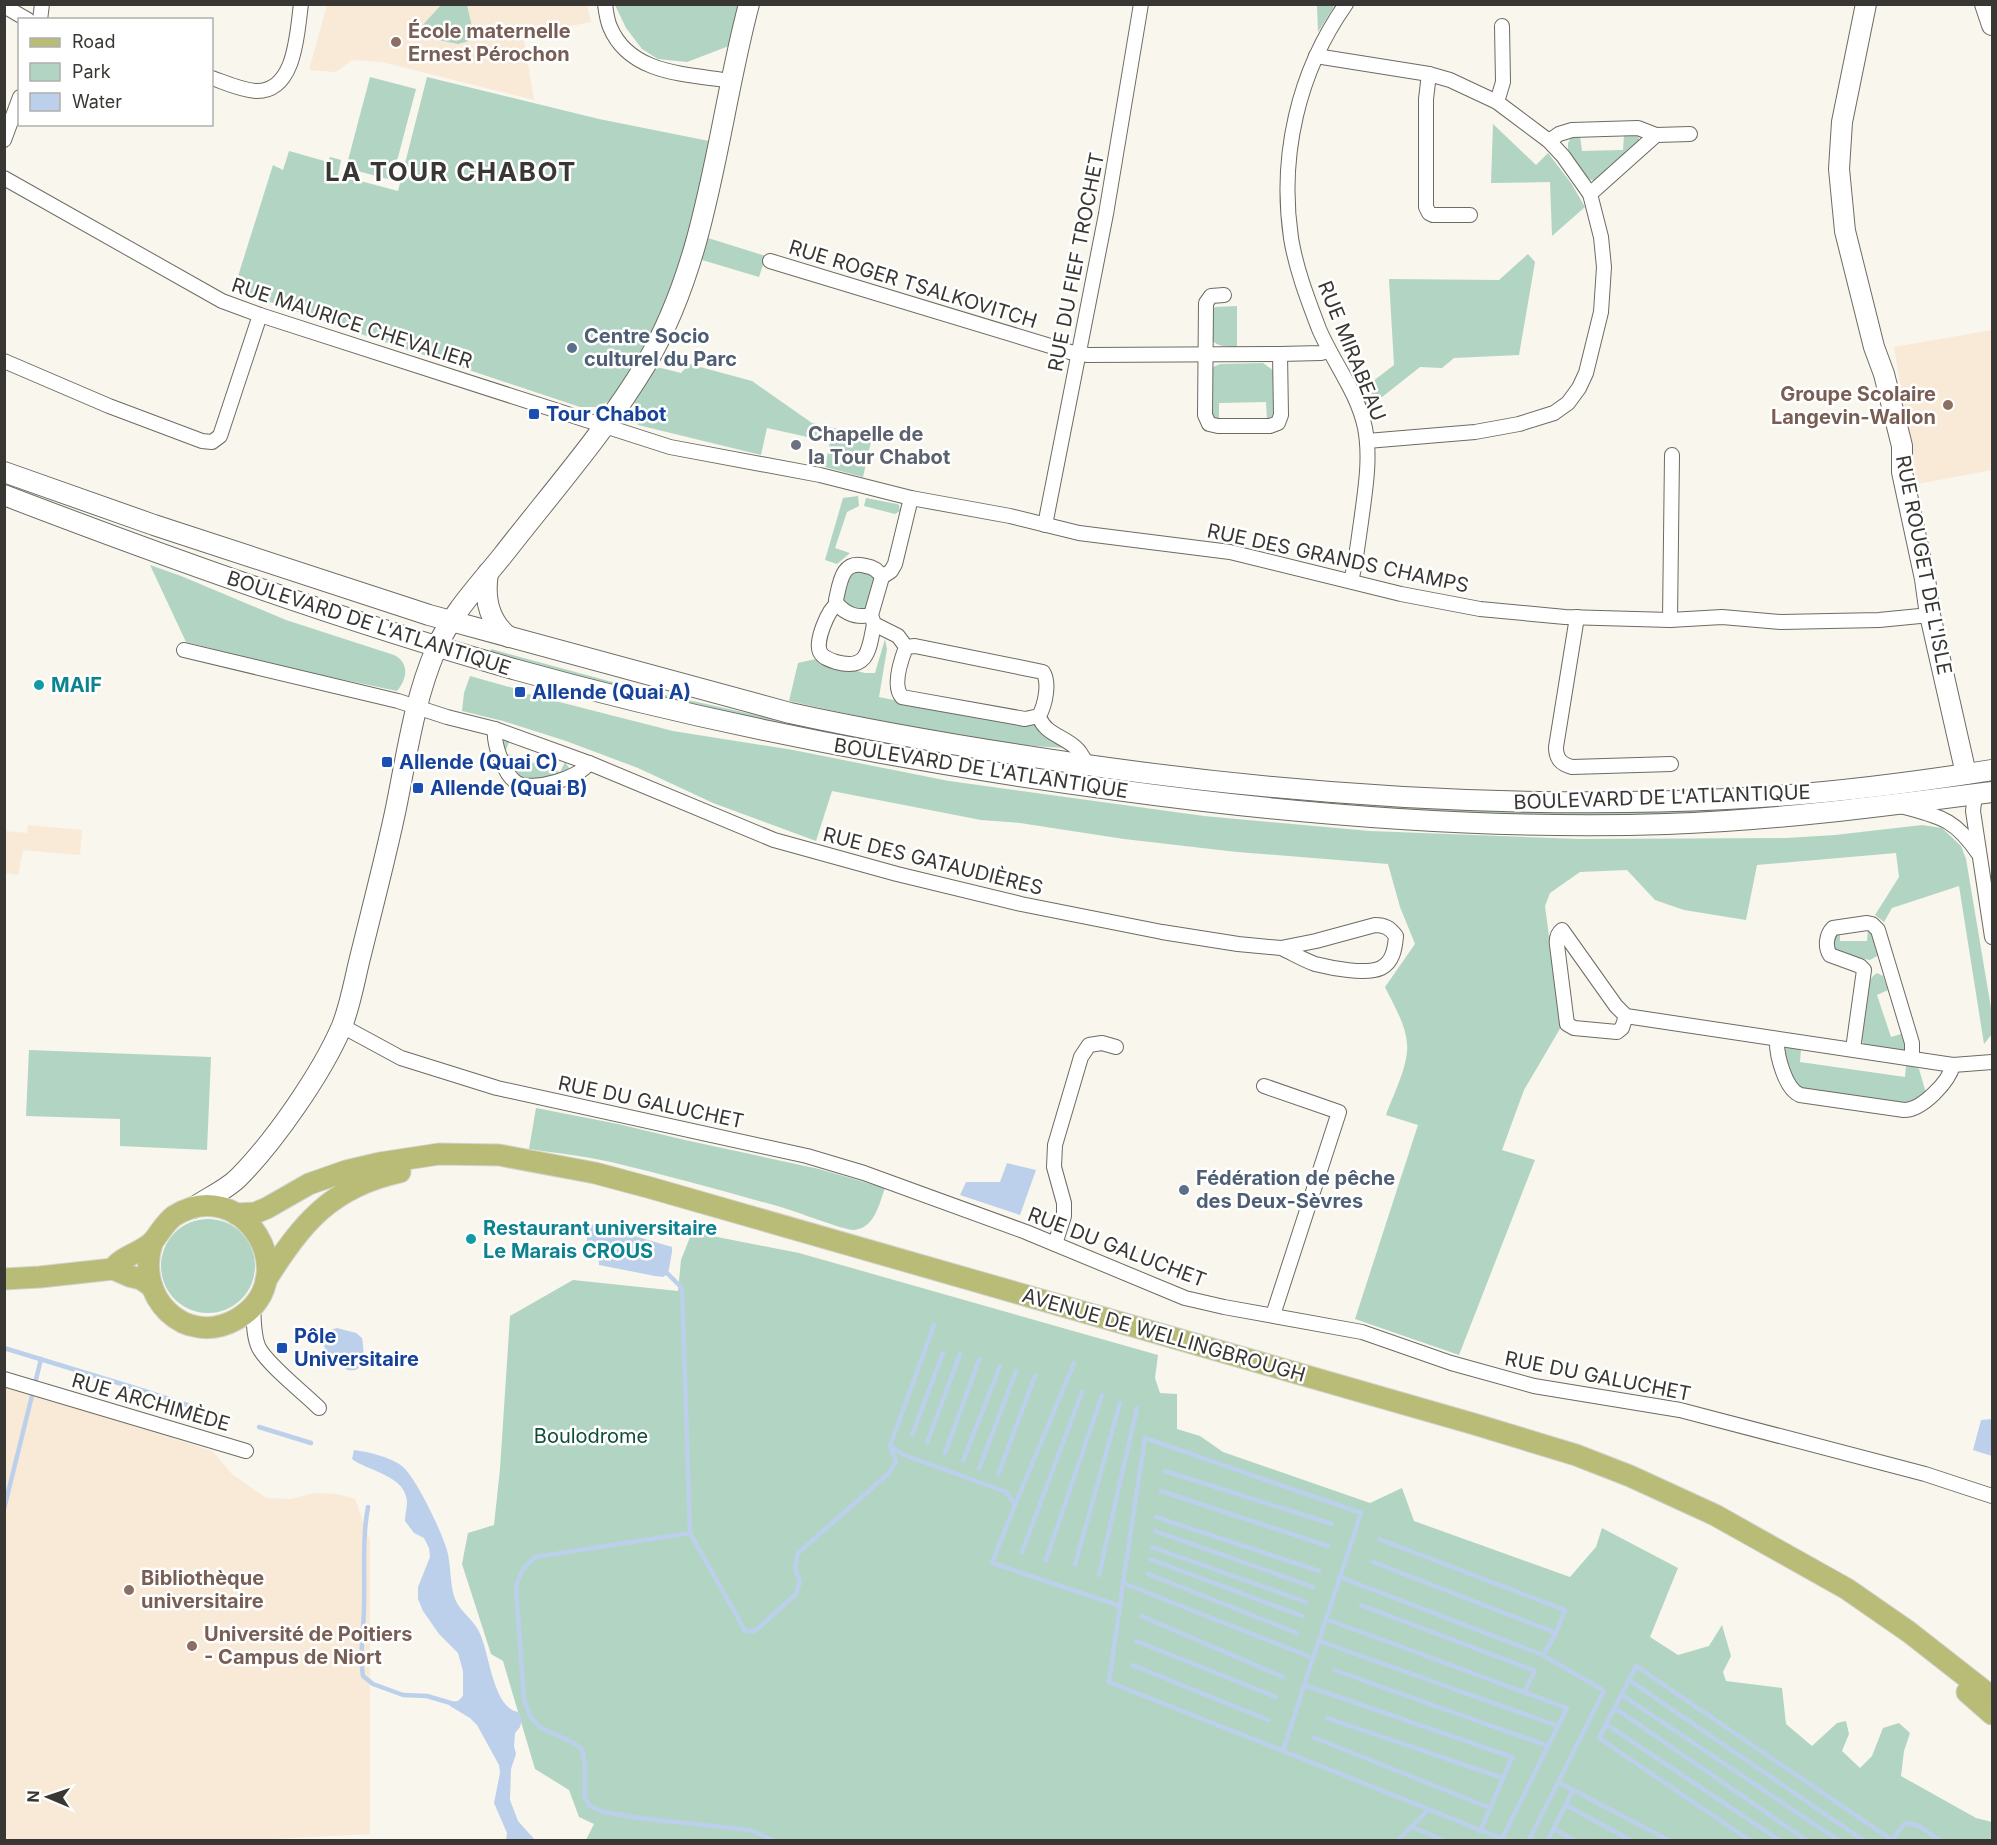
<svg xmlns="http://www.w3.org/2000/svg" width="1997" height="1845" font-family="Inter,sans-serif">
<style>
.education{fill:#f9ead7}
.green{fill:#b2d4c3}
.water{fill:#bcd0eb}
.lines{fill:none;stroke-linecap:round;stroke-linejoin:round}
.stream{stroke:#bcd0eb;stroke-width:4.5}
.street-casing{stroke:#6d6b63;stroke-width:16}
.secondary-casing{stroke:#6d6b63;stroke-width:22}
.primary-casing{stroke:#d3d3d2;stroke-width:23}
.street{stroke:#fff;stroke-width:14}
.secondary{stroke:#fff;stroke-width:20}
.primary{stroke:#b9bc77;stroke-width:21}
.education-dot{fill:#8d6e63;stroke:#fff;stroke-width:2}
.service-dot{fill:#5c6f8a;stroke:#fff;stroke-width:2}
.transit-dot{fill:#1a4fb4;stroke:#fff;stroke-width:2}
.worship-dot{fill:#6b7280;stroke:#fff;stroke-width:2}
.culture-dot{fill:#0f9aa8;stroke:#fff;stroke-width:2}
.labels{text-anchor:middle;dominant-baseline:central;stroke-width:5;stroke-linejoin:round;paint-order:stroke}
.education-label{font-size:20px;font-weight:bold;fill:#785e54;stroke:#fff;text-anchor:start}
.street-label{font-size:20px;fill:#383733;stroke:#fff}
.service-label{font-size:20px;font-weight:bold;fill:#4e5e75;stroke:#fff;text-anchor:start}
.transit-label{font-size:20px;font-weight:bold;fill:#164399;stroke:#fff;text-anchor:start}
.worship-label{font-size:20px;font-weight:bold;fill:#5b616d;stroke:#fff;text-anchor:start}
.culture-label{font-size:20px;font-weight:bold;fill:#0d838f;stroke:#fff;text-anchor:start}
.park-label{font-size:20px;fill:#0f4e37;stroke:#fff}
.district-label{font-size:26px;font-weight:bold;letter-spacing:1.5px;fill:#383733;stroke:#fff}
</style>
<rect width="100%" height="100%" fill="#f8f6ed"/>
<g class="education">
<path d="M327,5H587L591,22L523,35L534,100L382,62L352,60L339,70L335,72L309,70Z"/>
<path d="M1992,330V470L1917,484L1894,347Z"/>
<path d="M28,825L82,830L80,855L23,850L18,875L5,873V831L27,833Z"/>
<path d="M4,1387L124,1422L212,1451L232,1474L266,1498L291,1499L314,1493L337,1494L355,1499L370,1541V1834L252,1840H5Z"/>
</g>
<g class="green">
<path d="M441,5H467L473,31L469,41L458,44L424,37L421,34V27Z"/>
<path d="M615,5H739L729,46L687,62L658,59L642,49L626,28Z"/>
<path d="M1317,5H1335L1318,32Z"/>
<path d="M370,77L416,89L392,180L346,168Z"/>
<path d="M427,77L599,119L709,141L690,233L668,300L620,394L599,407H580L340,327L234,289L273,165L283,170L289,151L328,162L330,157L341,160L338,175L398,191Z"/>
<path d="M1493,124L1536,165L1548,153L1571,183L1585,207L1552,236L1550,182L1491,183Z"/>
<path d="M1635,133L1639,138V145L1597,181L1587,179L1568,150V143L1572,136H1580L1582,151L1623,150L1624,135Z"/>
<path d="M708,238L766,256L759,277L702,260Z"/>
<path d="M1528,254L1535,262L1519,355L1454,358L1442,368L1420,367L1367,409L1359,392L1394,365L1389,279L1499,280Z"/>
<path d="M1237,306V347C1207,347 1210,339 1210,313L1215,307Z"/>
<path d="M1263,363L1274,371L1275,415L1271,419L1267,420L1266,402L1219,403V420L1212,418L1210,375L1213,367L1220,364Z"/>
<path d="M689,364L752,381L812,423L872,437L863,477L825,467L830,442L767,428L761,455L638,425L633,405L653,366L681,373Z"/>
<path d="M858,496L859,506L847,512L835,548L850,553L837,564L825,560L843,498Z"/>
<path d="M866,498L897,504L899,505L900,511L895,514L864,506Z"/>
<path d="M150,565L181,576L286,620L394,655C410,663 407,679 397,691L297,670L186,642Z"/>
<path d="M855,570L870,571L875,579L867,609L858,612L843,602C841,590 846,578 855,570Z"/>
<path d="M885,639L887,649L879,697L913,704L1036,721L1065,748C972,743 880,721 789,701L798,663L820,658L841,667L865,673H875Z"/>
<path d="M491,649L638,689L861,738L1415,807L1553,813L1671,811L1753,807L1992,779V783L1853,802L1671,815L1531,817L1347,806L1229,795L1095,779L860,741L654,697L490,653Z"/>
<path d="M470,676L513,688V694L526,696L528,694L673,731L793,750L949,781L1204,816L1370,831L1579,839L1786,838L1835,835L1922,825L1942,828L1961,846L1966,859L1992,1014V1034L1984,1044L1959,886L1892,908L1884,922L1875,915L1899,877L1896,853L1757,865L1746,920L1684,910L1655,900L1627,870L1580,872L1550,893L1545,906L1561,1027L1524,1090L1502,1150L1535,1160L1459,1355L1355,1319L1418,1125L1386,1115C1393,1095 1409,1065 1407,1044C1406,1024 1393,1004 1385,987L1415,944L1400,907L1388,864L1237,852L1124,839L1020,823L981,820L832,791L816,841L713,803L638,768L566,741L503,721L462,711L464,693Z"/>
<path d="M506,741L509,742L505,753L560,772L565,762L569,768L568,771L537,782L519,778L501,750V743Z"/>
<path d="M1868,929H1871L1879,955L1870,960L1835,954L1831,938L1840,931V941H1867Z"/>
<path d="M1877,973L1883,976L1888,990L1877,995L1891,1037L1901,1034L1905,1046L1904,1051L1865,1046L1861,1040L1870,981L1873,976Z"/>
<path d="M1788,1047L1801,1049L1800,1062L1905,1077L1906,1066L1910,1065L1919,1069L1926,1093L1912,1107L1801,1089C1792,1080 1782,1061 1785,1048Z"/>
<path d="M29,1050L211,1057L207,1150L120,1146V1119L26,1116Z"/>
<path d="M536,1108L618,1124L685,1140L819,1169L885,1188C879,1204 875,1228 854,1230C847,1231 797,1212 784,1208C727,1192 669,1176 611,1162C584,1156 556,1153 529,1149Z"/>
<circle cx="208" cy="1266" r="47"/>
<path d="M692,1232L799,1253L1158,1355L1155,1378L1160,1393L1177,1394V1429L1200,1436L1223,1452L1370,1503L1402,1488L1414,1521L1570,1577L1596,1547L1602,1528L1678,1568L1650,1637L1678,1655L1709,1646L1722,1625L1731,1656L1723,1672L1726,1681L1782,1688L1786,1724L1812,1746L1837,1723L1846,1721L1849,1734L1842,1751L1860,1768L1872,1756L1883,1728L1899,1723L1910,1733L1904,1751L1901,1776L1976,1818L1992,1822V1840H586L594,1824L579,1817L569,1790L535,1769L503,1661L491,1654L462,1564L468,1533L494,1525L500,1469L510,1316L573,1280L678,1291L681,1260Z"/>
</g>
<g class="water">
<path d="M1007,1163L1036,1170L1020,1215L960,1195L966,1182H1000Z"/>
<path d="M594,1224L672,1247V1252L668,1274L663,1277L655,1276L599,1265L598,1254L589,1251L587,1248V1227Z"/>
<path d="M337,1328L356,1333L362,1338C375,1412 292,1337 337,1328Z"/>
<path d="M1992,1419V1456L1973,1450L1981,1420Z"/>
<path d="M354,1450C369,1452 390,1457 402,1466C416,1477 444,1536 448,1554C451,1569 450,1585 455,1599C460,1611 471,1618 477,1628C490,1648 491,1707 518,1712L522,1719L520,1727L515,1733L514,1746L516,1754L511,1769L510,1800L518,1821L535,1840H506L507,1833L494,1803L500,1773L499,1765L477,1725L470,1718L450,1706L449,1702L458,1701L463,1696V1671L458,1653L439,1634L423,1611L418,1599V1587L430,1557L429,1548L424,1538L414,1533L405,1521C405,1514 407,1508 407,1502C406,1475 367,1471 352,1459Z"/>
</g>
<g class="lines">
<g class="stream">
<path d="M668,1274L682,1288L690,1533"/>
<path d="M4,1348L135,1388L218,1415"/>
<path d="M259,1427L311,1443"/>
<path d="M912,1435L943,1353"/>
<path d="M927,1443L960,1354"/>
<path d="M890,1446L934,1325"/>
<path d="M945,1453L979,1360"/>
<path d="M963,1461L1000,1366"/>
<path d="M979,1469L1016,1371"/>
<path d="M1165,1471L1332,1524"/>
<path d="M998,1475L1035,1376"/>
<path d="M1161,1491L1328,1546"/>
<path d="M1015,1505L1074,1363"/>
<path d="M368,1507C362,1538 365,1573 364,1606C364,1629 359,1653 363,1676L373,1684L403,1695L427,1696L454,1704"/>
<path d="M4,1509L41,1359"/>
<path d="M1156,1517L1319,1571"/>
<path d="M1155,1531L1313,1587"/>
<path d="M1379,1539L1565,1610L1556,1633"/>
<path d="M1152,1547L1306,1602"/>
<path d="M1022,1552L1082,1392"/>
<path d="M1150,1559L1302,1616"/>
<path d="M1046,1560L1102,1395"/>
<path d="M1373,1562L1556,1633L1543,1655"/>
<path d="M1075,1565L1120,1403"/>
<path d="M1148,1574L1297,1633"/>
<path d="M1099,1575L1137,1408"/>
<path d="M1123,1583L1145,1438L1361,1513L1340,1577"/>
<path d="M1361,1605L1535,1671L1524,1692"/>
<path d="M1120,1606L1109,1682L1283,1751L1313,1658"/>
<path d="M1141,1616L1283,1677"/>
<path d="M1326,1619L1567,1708L1558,1726"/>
<path d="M1136,1641L1276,1697"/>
<path d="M1319,1641L1558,1726L1502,1839"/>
<path d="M1132,1665L1268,1720"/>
<path d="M1334,1670L1548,1746"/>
<path d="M1629,1680L1636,1666L1892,1840"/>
<path d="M1304,1685L1512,1757L1480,1832"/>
<path d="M1622,1695L1838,1840"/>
<path d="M1615,1708L1806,1840"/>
<path d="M1327,1718L1503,1778"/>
<path d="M1606,1724L1779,1840"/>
<path d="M1313,1737L1490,1808"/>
<path d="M1283,1751L1505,1840"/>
<path d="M1558,1782L1668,1840"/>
<path d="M1566,1805L1630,1840"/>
<path d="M1412,1827L1442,1840"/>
<path d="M1554,1829L1573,1840"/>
<path d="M773,1840L750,1830L638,1818L604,1812L590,1806L585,1798V1763L582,1749L574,1743L541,1728L531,1718L524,1700L516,1589C519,1574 523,1567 535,1557L690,1533L745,1631H755L796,1594L800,1582L795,1568L798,1553L888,1474L896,1462L890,1446L902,1454L1006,1492L1015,1505L992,1563L1120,1606L1123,1583L1313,1658L1340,1577L1543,1655L1604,1691L1529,1840"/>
<path d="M1398,1840L1428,1810"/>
<path d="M1548,1840L1573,1790"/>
<path d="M1749,1840L1599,1738L1629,1680L1863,1840"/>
<path d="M1892,1840L1905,1823L1919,1826L1939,1840"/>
</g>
<defs>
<g id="street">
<path d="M605,4C606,12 607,20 610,27C630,75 688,74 731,81"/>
<path d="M1346,4C1298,72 1279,156 1291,238C1296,269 1308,300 1319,329C1333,362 1358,393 1365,428C1371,459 1365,491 1361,522C1358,542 1356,562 1351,581"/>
<path d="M4,6L28,20"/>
<path d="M40,20L42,4"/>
<path d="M1316,56L1429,74L1450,80L1497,102L1549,141L1563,156L1590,194L1601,237L1604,267L1601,312L1586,373L1579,388L1568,403L1554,413L1519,424L1475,432L1367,441"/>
<path d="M1429,74L1426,99V207L1429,213L1433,215H1470"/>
<path d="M212,78C226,83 241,90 256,91C296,92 297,32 301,4"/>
<path d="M1497,102L1503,82L1502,26"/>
<path d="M4,140L20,97"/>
<path d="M1549,141L1559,134L1572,130L1638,128L1656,135L1690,134"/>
<path d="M4,178L222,301L260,315L670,447L820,475L911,498L1010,516L1079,533L1230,552L1401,594L1480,609L1565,617L1670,620L1722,617L1781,622L1879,620L1930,615"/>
<path d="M1590,194L1656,135"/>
<path d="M770,261L1070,352L1088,355L1280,354L1321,353L1329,351"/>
<path d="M1224,295L1211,296L1206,303L1205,415L1209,424L1218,426H1270L1278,423L1281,415L1280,354"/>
<path d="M4,361L109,406L202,441L212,442L220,436L260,315"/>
<path d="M1045,525L1106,214L1141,4"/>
<path d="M837,604C828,610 815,641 820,652C823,658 830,660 836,662C868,671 869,650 874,624"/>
<path d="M871,615C857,618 847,615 837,604L836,600C840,582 842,559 866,566C873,567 878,570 882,577"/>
<path d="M1577,617L1556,747C1556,759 1561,764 1572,767L1671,764"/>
<path d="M1670,620L1672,455"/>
<path d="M906,647L898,636L874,624L871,615L882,577L891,571L895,564L911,498"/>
<path d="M184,650L398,701L447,717L495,729L589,763L774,840L897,874L1021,904L1162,932L1238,944L1281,948L1316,941L1375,925C1385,925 1390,928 1396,936C1395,948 1393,962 1381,968C1366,975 1331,968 1315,964C1304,960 1292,953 1281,948"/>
<path d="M1039,716L1025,719L902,697C892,686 901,660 906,647L915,646L1043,672C1050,683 1045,705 1039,716C1044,734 1064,736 1076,748C1081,752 1084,759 1087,765"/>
<path d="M495,729C493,743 504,775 517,783C533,792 580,778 589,763"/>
<path d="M1975,794L1973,811L1992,937"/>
<path d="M1901,806C1940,817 1954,818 1978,853"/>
<path d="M1626,1016L1622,1028L1617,1032L1574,1028L1567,1024L1557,945C1556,938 1557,934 1562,930L1616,1006L1626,1016L1953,1065L1992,1062"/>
<path d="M342,1026L401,1058L497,1088L807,1156L864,1173L1026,1232L1185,1298L1224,1307L1362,1332L1451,1363L1534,1386L1680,1410L1925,1474L1992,1496"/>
<path d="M1777,1039C1776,1054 1785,1089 1800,1095L1904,1110C1922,1110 1949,1082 1953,1065"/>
<path d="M1853,1049L1864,970L1860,966L1830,955C1825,947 1826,935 1833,928L1867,923L1872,924L1878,930L1912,1043V1058"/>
<path d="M1264,1086L1339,1112L1273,1315"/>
<path d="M1055,1244L1064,1216V1203L1054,1167L1055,1145L1081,1057L1089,1045L1102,1043L1116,1047"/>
<path d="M253,1305C254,1318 253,1336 259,1348C268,1365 304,1393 319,1408"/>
<path d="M4,1379L246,1451"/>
</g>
<g id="secondary">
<path d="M1866,4L1842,122L1839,169L1845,231L1874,347L1884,374L1902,446V472L1925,579L1930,615L1966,774"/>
<path d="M1985,4L1992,25"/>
<path d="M4,472L154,525L429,615L790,713C895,736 1001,753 1108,768C1313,796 1520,809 1727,799C1816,795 1904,784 1992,770"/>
<path d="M4,495C173,560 343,621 517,670C714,725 915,763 1117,790C1300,815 1483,830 1667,824C1777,820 1884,806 1992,792"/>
<path d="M488,573C484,598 488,621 509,637"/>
<path d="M193,1208C207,1198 226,1190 238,1178C274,1142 322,1073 342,1026C351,1003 355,977 361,954C373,905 386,856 396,808C407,754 414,700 436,649C451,614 479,585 503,555C552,492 605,432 646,364C710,255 717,124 749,4"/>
</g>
<g id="primary">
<path d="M236,1214L255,1213L267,1208L309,1184L346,1171L380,1163L439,1154L499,1155L595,1173L651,1188L1474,1424L1576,1455L1630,1476L1715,1515L1847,1589L1909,1632L1992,1697"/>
<path d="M113,1269C122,1255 143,1253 154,1240C161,1231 165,1223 174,1216C243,1172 307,1278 237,1319C185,1349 133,1296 153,1241"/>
<path d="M4,1279L40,1277L113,1269L129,1276L141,1279L151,1286"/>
<path d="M266,1280C302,1223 331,1187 400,1172"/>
<path d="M1967,1692L1992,1714"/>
</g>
</defs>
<use href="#street" class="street-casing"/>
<use href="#secondary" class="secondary-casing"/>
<use href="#primary" class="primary-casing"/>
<use href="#street" class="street"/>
<use href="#secondary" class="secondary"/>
<use href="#primary" class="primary"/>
</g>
<g class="education-dot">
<circle cx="396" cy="42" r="6"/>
<circle cx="1948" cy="405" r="6"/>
<circle cx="129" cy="1590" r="6"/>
<circle cx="192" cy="1646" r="6"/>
</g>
<g class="service-dot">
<circle cx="572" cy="348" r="6"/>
<circle cx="1184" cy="1190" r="6"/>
</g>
<g class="transit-dot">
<rect x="528" y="408" width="12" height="12" rx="3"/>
<rect x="514" y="686" width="12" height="12" rx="3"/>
<rect x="381" y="756" width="12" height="12" rx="3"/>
<rect x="412" y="782" width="12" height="12" rx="3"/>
<rect x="276" y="1342" width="12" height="12" rx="3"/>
</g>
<circle class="worship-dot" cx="796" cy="445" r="6"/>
<g class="culture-dot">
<circle cx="39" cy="685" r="6"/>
<circle cx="471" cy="1239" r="6"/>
</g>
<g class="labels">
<g class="education-label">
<text x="408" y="31">École maternelle<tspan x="408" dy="23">Ernest Pérochon</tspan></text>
<text x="1936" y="394" text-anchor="end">Groupe Scolaire<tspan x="1936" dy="23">Langevin-Wallon</tspan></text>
<text x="141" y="1578">Bibliothèque<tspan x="141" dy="23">universitaire</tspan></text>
<text x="204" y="1634">Université de Poitiers<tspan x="204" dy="23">- Campus de Niort</tspan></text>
</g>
<g class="street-label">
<text transform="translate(1076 262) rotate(-79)">RUE DU FIEF TROCHET</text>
<text transform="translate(913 284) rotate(17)">RUE ROGER TSALKOVITCH</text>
<text transform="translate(352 323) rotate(18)">RUE MAURICE CHEVALIER</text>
<text transform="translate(1352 351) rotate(68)">RUE MIRABEAU</text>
<text transform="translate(1338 558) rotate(12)">RUE DES GRANDS CHAMPS</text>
<text transform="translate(1924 565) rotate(79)">RUE ROUGET DE L'ISLE</text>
<text transform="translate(369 623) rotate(18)">BOULEVARD DE L'ATLANTIQUE</text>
<text transform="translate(981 768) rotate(9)">BOULEVARD DE L'ATLANTIQUE</text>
<text transform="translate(1662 797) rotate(-2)">BOULEVARD DE L'ATLANTIQUE</text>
<text transform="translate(933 861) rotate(14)">RUE DES GATAUDIÈRES</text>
<text transform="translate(651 1102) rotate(12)">RUE DU GALUCHET</text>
<text transform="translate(1117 1247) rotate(21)">RUE DU GALUCHET</text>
<text transform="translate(1164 1335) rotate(16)">AVENUE DE WELLINGBROUGH</text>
<text transform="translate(1598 1376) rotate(11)">RUE DU GALUCHET</text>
<text transform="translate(151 1402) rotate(16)">RUE ARCHIMÈDE</text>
</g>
<g class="service-label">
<text x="584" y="336">Centre Socio<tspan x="584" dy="23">culturel du Parc</tspan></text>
<text x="1196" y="1178">Fédération de pêche<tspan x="1196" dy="23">des Deux-Sèvres</tspan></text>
</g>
<g class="transit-label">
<text x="546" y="414">Tour Chabot</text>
<text x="532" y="692">Allende (Quai A)</text>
<text x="399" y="762">Allende (Quai C)</text>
<text x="430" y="788">Allende (Quai B)</text>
<text x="294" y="1336">Pôle<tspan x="294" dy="23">Universitaire</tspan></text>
</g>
<g class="worship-label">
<text x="808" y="434">Chapelle de<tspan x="808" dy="23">la Tour Chabot</tspan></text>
</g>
<g class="culture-label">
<text x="51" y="685">MAIF</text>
<text x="483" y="1228">Restaurant universitaire<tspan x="483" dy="23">Le Marais CROUS</tspan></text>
</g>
<g class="park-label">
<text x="591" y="1436">Boulodrome</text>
</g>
<g class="district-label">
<text x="451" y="171">LA TOUR CHABOT</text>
</g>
</g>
<rect width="1997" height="1845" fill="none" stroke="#383733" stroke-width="12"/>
<rect x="18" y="18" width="195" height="108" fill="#ffffff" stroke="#afafad" stroke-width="1.5"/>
<rect x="30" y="38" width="30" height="9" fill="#b9bc77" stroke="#afafad" stroke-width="1.5"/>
<text x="72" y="48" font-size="18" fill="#383733">Road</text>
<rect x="30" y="63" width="30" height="18" fill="#b2d4c3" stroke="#afafad" stroke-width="1.5"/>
<text x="72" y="78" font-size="18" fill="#383733">Park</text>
<rect x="30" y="93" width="30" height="18" fill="#bcd0eb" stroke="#afafad" stroke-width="1.5"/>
<text x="72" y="108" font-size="18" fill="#383733">Water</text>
<g transform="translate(48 1797) rotate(272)" stroke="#ffffff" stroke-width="4.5" paint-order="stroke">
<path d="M0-4.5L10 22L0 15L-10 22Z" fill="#383733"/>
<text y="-9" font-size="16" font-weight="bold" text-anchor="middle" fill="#383733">N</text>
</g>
</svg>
